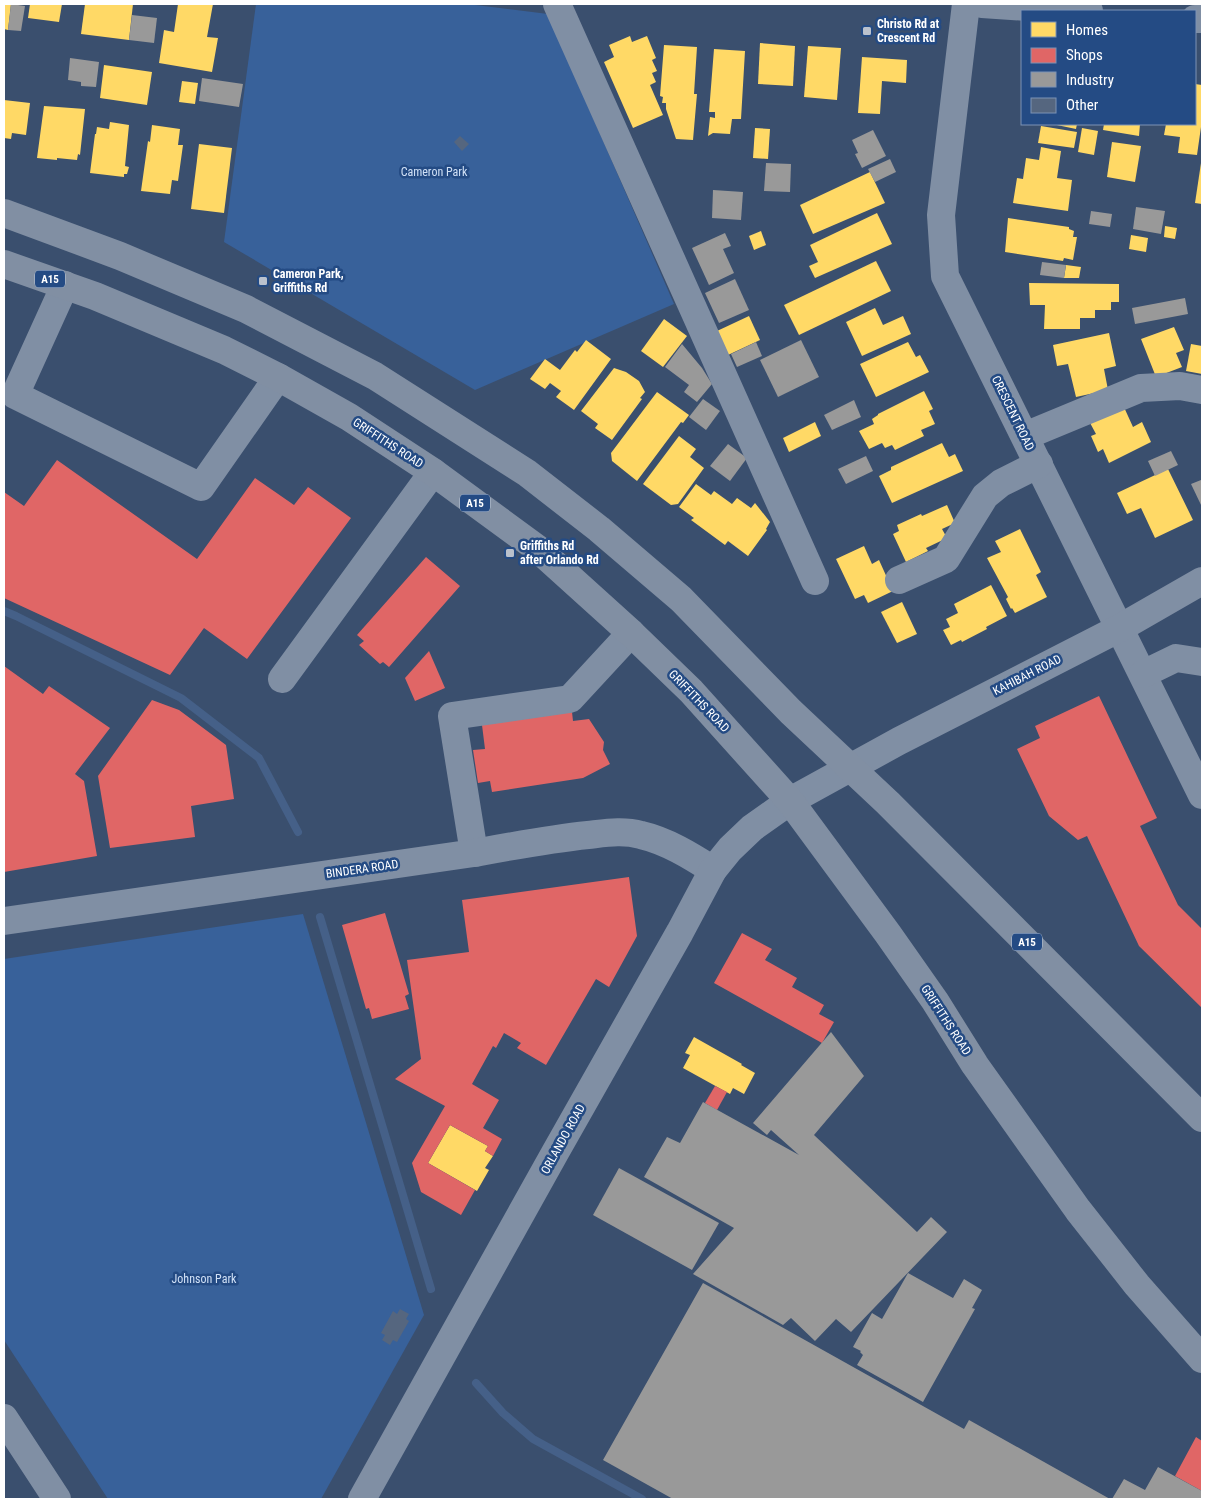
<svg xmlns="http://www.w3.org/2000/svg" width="1206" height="1503" font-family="'Roboto Condensed',sans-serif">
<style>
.green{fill:#38619a}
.homes{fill:#ffd966}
.shops{fill:#e06666}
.industry{fill:#999}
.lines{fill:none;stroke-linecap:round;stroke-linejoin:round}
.stream{stroke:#456088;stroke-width:8}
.building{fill:#55667f}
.minor{stroke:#808fa4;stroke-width:28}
.highway{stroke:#818fa3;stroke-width:28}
.poi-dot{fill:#bac1cc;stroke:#244b84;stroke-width:2}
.labels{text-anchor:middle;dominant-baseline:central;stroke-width:5;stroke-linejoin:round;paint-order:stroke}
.shield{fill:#244b84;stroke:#bdc9da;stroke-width:1}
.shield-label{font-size:11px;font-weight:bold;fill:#fff}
.poi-label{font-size:12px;font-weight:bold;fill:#fff;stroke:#244b84;text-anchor:start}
.park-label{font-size:12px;fill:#d0e0f6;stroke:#244b84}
.street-label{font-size:12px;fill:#fff;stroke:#244b84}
</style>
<rect width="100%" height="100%" fill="#3a4f6e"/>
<g class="green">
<path d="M256,4H467L548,14L674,304L475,390L224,242Z"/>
<path d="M303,914L424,1315L321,1499H108L4,1340V959Z"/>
</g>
<g class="homes">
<path d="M4,4H11L8,30L4,29Z"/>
<path d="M30,4H62L59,22L28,18Z"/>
<path d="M85,4H133L129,40L81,34Z"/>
<path d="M178,4H213L207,37L218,38L212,72L159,63L164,30L174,32Z"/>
<path d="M630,36L632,42L647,36L656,58L652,60L657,71L652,73L656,82L650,85L663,115L633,128L604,62L614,57L609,45Z"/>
<path d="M760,43L795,46L793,86L758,84Z"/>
<path d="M664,45L697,47L694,94H697L693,140L676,139L666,109V103H662L663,97L660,96Z"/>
<path d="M808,46L841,48L837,100L804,97Z"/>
<path d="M714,49L745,51L741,119H732L730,134L713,133L708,136L710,117L715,118V112H709Z"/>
<path d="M862,57L907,60L906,83L882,81L880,114L858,113Z"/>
<path d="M104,65L152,72L147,105L100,98Z"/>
<path d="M182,81L198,83L195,104L179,102Z"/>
<path d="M1195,84L1202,85V128L1201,127L1197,155L1178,153L1180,137L1164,135L1166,124H1195Z"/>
<path d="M4,100L30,103L26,135L12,133L11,139L4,138Z"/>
<path d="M44,106L85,109L80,155L78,154L77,160L57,158V160L37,158Z"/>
<path d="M110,122L129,125L125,166L129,167L127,174H124V177L90,173L95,134H96L97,127L109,129Z"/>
<path d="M1052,124H1077L1076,129Z"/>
<path d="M1104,124H1140L1139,136L1103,130Z"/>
<path d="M152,125L180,129L178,145H183L178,181L172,180L170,194L141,191L148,141L150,142Z"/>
<path d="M1041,126L1077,132L1074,148L1038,143Z"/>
<path d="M755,128L770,129L768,159L753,158Z"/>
<path d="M1082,128L1098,131L1094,155L1078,152Z"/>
<path d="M1112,142L1141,146L1135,182L1107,177Z"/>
<path d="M199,144L232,148L224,213L191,209Z"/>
<path d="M1041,147L1061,151L1057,178L1072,180L1068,211L1013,203L1017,178L1023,179L1026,158L1039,160Z"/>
<path d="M1201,163H1202V204L1195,203Z"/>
<path d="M870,172L885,203L813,234L800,205Z"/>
<path d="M877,213L892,244L815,278L809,266L818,262L810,245Z"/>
<path d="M1008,218L1069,227V229L1074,231L1073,237H1077L1073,260L1064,258L1063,261L1005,252Z"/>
<path d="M1165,226L1177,228L1175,239L1164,237Z"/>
<path d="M761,231L766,245L754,250L749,236Z"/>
<path d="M1131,235L1148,238L1146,252L1129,249Z"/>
<path d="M876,261L891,291L799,335L784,305Z"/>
<path d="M1066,265L1081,267L1079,278H1064Z"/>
<path d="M1029,283L1119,284V302H1111V310H1095V318H1080V329H1044L1045,305H1030Z"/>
<path d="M875,308L883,325L903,316L911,334L862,356L846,322Z"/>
<path d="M749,316L760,340L728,355L717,331Z"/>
<path d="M664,319L687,336L663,367L641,351Z"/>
<path d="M1174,327L1184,350L1176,353L1182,367L1156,377L1141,339Z"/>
<path d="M1109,333L1116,366L1104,369L1108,390L1076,397L1068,364L1057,366L1053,345Z"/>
<path d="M586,340L611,359L574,410L556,397L561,391L550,383L545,389L530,379L545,359L560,370L575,350L577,352Z"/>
<path d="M908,342L916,357L920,355L929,372L876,397L860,364Z"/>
<path d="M1191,344L1202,346V374L1186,371Z"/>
<path d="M614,368L626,372L639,381L645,392L640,398L642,399L612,440L595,428L598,424L581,411Z"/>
<path d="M924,391L933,409L929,411L935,424L921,430L924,436L895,450L892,445L885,448L882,443L869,449L859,431L874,424L872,419L878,415V414Z"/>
<path d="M657,392L689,415L683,423L681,422L637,481L612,461L611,453Z"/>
<path d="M1123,405L1133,427L1142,422L1151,442L1109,463L1103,449L1098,452L1091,436L1096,434L1089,421Z"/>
<path d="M815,422L821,436L789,452L783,438Z"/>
<path d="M679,436L696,449L690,457L704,468L678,504L671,505L643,484Z"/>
<path d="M942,443L949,457L955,454L963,471L892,503L879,476L891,470V467Z"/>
<path d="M1168,469L1193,520L1155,538L1141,508L1127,514L1117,493Z"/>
<path d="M696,484L711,495L714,491L732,504L737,498L751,508L755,503L770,522L766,529L767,530L748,556L728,541L725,545L691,520L694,518L679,507Z"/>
<path d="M947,505L955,523L942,529L947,538L926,548L928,551L906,562L893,534L899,531L897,525L921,514L922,516Z"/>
<path d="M1020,529L1041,572L1036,575L1047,597L1015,613L1012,608L1011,609L1006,599L1008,597L987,558L1001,552L995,541Z"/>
<path d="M864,546L872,564L879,560L893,591L868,603L864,595L855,599L836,559Z"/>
<path d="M991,585L1007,616L986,627L987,629L962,642L961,640L951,645L943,630L950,627L946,619L958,613L954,604Z"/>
<path d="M902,602L917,634L897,643L881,612Z"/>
<path d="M694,1037L742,1064L741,1065L755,1073L744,1094L733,1088L730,1094L683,1068L690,1055L685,1053Z"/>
<path d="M450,1125L488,1146L485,1151L493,1156L485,1168L489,1170L477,1191L428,1163Z"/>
</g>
<g class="shops">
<path d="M57,460L197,559L255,478L294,505L308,487L351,518L247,659L204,628L170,675L4,598V492L24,506Z"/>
<path d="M426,557L460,586L389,667L383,662L380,664L359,645L364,641L357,635Z"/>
<path d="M429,651L445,688L415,701L405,678Z"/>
<path d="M4,666L43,694L49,686L110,728L75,774L84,781L97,856L4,872Z"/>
<path d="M1099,696L1157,818L1140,826L1178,905L1202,929V1008L1139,946L1087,836L1078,840L1049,816L1017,749L1040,738L1035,726Z"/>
<path d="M152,700L179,710L226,745L234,799L191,806L195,837L110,848L98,776Z"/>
<path d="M572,712L573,721L589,719L604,742L603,750L610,764L583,778L492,792L490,781L478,783L473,750L485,749L482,725Z"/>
<path d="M629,877L637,936L609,987L596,979L546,1065L517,1048L521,1043L504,1033L496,1048L493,1046L472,1084L499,1100L483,1128L502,1139L493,1156L485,1151L488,1146L450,1125L428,1163L475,1190L461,1215L421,1192L412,1163L445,1106L395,1079L421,1059L407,960L469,952L462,900Z"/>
<path d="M385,913L409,994L405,996L409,1009L372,1019L369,1008L366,1009L342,925Z"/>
<path d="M742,933L772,949L765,960L797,978L792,987L824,1005L819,1014L834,1022L822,1043L714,983Z"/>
<path d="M715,1086L727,1092L717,1110L705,1103Z"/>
<path d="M1196,1437L1202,1441L1201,1449H1202V1491L1175,1476Z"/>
</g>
<g class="industry">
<path d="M11,4L25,6L21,31L8,30Z"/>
<path d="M132,15L157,18L154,43L129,40Z"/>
<path d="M70,58L99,62L96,87L81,86V82L68,80Z"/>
<path d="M202,78L243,84L239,107L199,101Z"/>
<path d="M873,130L886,156L862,168L855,154L858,153L852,140Z"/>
<path d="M890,159L896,172L875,182L868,169Z"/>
<path d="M766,163L791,164L790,192L764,191Z"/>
<path d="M713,190L743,192L741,220L712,218Z"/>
<path d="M1136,207L1165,211L1161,234L1133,229Z"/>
<path d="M1091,211L1112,214L1110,227L1089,224Z"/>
<path d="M725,233L731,246L723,249L734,273L709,285L692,248Z"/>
<path d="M1042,262L1066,265L1064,278L1040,275Z"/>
<path d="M735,279L749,310L719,323L705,293Z"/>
<path d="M1185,298L1188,314L1135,324L1132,308Z"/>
<path d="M801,340L819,377L778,397L760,360Z"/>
<path d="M756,342L762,356L737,367L731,354Z"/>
<path d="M682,344L702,368L712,384L697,402L684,392L689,385L665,367Z"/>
<path d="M703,399L720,411L706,430L689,417Z"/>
<path d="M854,400L861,417L832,430L824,415Z"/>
<path d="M728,444L747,458L730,481L710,466Z"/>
<path d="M1171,451L1178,465L1155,476L1148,461Z"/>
<path d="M866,456L873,471L846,484L838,469Z"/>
<path d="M1201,480L1202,482V507L1191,484Z"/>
<path d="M831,1032L864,1076L814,1135L917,1232L931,1217L947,1232L851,1332L836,1319L815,1341L791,1318L783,1325L693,1274L734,1228L644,1177L667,1137L680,1143L703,1102L799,1155L771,1130L767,1135L753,1123Z"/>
<path d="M619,1168L719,1223L692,1270L593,1215Z"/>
<path d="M908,1273L953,1298L964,1279L982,1290L972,1308L975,1309L923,1402L857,1365L863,1355L860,1352L861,1351L853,1347L872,1313L882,1319Z"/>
<path d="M703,1283L964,1429L969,1420L1110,1499H673L603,1460Z"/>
<path d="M1158,1467L1202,1491V1499H1112L1124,1479L1145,1490Z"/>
</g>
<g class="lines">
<g class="stream">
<path d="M4,611L16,616L181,698L259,758L298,832"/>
<path d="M320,917L431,1289"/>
<path d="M476,1383L503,1413L533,1439L642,1499"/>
</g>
</g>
<g class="building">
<path d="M460,136L469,144L462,151L454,142Z"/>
<path d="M400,1309L409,1314L406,1319L409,1321L397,1342L393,1340L390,1345L382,1340L385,1335L381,1333L393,1311L397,1314Z"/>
</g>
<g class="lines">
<g class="minor">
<path d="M557,4L815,581"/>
<path d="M966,4L941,215L945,276L1202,795"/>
<path d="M982,4L1089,11"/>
<path d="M1195,19H1202"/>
<path d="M65,285L15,395L201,487L278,377"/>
<path d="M1025,436L1141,388L1180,386L1202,390"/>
<path d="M899,580L946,559L985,496L1001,483L1039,464"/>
<path d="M1143,674L1176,658L1202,662"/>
<path d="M282,679L433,472"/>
<path d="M474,853L452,716L570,699L631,633"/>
<path d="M4,921L474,853C512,846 549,839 588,835C606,833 623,830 641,835C667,841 691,856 713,870"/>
<path d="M4,1418L57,1499"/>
<path d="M362,1499L556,1151L680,932L713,870L730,849L752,828L790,801L899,741L1120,628L1202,581"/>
</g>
<g class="highway">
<path d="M4,213L120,256L246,309L375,376L527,473L599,529L681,599L791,712L888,803L1202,1118"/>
<path d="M4,264L95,296L224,350L278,377L349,417L433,472L538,549L631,633L691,691L790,801L888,934L935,1001L975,1065L1078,1210L1137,1285L1202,1359"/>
</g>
</g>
<g class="poi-dot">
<rect x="862" y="26" width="10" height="10" rx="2.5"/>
<rect x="258" y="276" width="10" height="10" rx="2.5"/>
<rect x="505" y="548" width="10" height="10" rx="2.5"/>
</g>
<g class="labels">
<g class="shield">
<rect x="35" y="270.5" width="30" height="17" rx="4"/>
<rect x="460" y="494.5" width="30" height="17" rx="4"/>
<rect x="1012" y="933.5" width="30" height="17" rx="4"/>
</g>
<g class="shield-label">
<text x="50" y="279">A15</text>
<text x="475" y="503">A15</text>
<text x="1027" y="942">A15</text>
</g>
<g class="poi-label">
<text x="877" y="24">Christo Rd at<tspan x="877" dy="14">Crescent Rd</tspan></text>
<text x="273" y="274">Cameron Park,<tspan x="273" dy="14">Griffiths Rd</tspan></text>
<text x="520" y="546">Griffiths Rd<tspan x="520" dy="14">after Orlando Rd</tspan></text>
</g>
<g class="park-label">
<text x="434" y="172">Cameron Park</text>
<text x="204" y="1279">Johnson Park</text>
</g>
<g class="street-label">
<text transform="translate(1013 413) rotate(64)">CRESCENT ROAD</text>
<text transform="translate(388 443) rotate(33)">GRIFFITHS ROAD</text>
<text transform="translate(1027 675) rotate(-27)">KAHIBAH ROAD</text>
<text transform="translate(699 701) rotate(46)">GRIFFITHS ROAD</text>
<text transform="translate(362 869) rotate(-8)">BINDERA ROAD</text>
<text transform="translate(946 1020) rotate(57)">GRIFFITHS ROAD</text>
<text transform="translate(563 1139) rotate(-61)">ORLANDO ROAD</text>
</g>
</g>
<rect width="1206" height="1503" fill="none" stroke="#ffffff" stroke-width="10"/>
<rect x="1021" y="10" width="175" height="115" fill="#244b84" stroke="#7c93b5"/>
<rect x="1031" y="22" width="25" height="15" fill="#ffd966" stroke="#7c93b5"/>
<text x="1066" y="35" font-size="15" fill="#ffffff">Homes</text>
<rect x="1031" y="48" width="25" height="15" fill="#e06666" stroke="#7c93b5"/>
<text x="1066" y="60" font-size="15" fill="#ffffff">Shops</text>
<rect x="1031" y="72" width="25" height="15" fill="#999999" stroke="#7c93b5"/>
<text x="1066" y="85" font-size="15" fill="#ffffff">Industry</text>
<rect x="1031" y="98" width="25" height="15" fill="#55667f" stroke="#7c93b5"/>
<text x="1066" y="110" font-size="15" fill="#ffffff">Other</text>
</svg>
